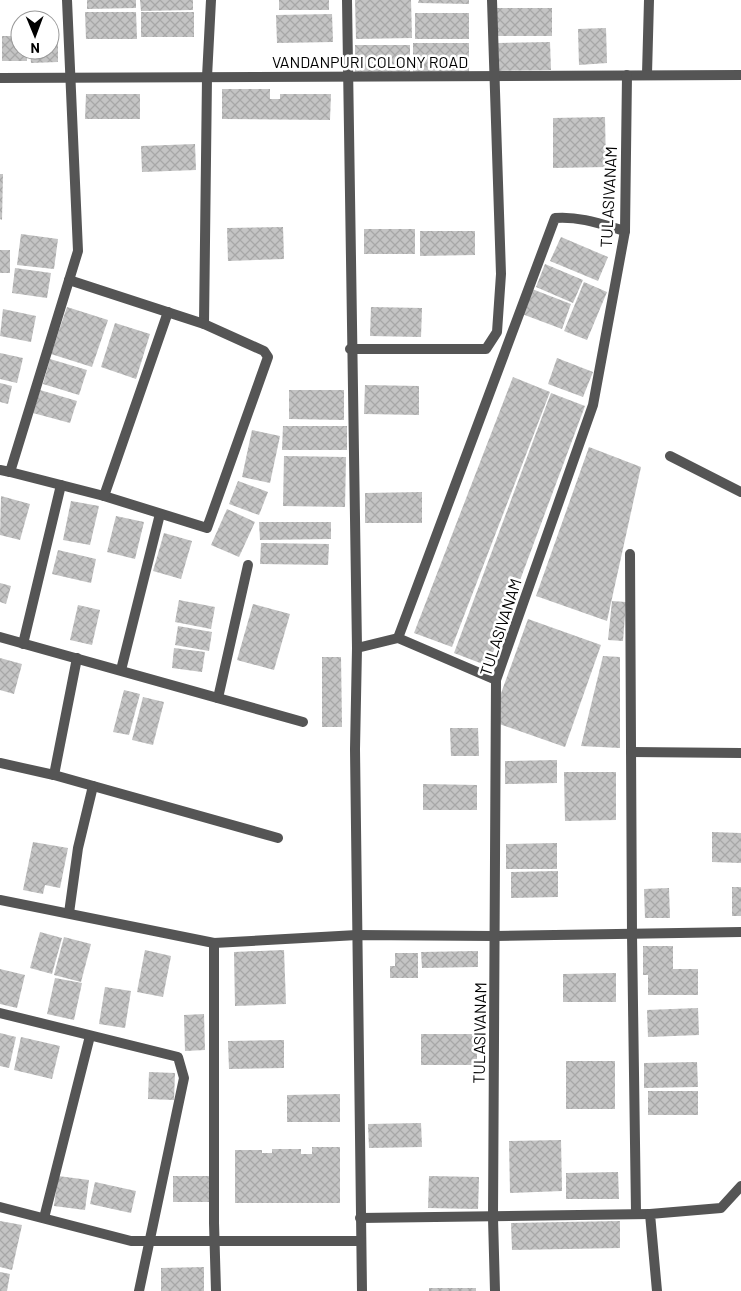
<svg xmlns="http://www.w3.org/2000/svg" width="741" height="1291" font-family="Barlow,sans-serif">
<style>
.building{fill:url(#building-cross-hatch)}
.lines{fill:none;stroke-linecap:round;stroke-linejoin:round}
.minor{stroke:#555;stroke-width:10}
.labels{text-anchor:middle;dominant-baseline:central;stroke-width:5;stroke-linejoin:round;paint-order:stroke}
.street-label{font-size:16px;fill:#000;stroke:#fff}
</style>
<defs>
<pattern id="building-cross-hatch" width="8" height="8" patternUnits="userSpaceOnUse" patternTransform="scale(1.25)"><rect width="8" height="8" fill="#c4c4c4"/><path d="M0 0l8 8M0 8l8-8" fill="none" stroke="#a7a7a7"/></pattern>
</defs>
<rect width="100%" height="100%" fill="#fff"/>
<g class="building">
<path d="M87,0H136V8L87,9Z"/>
<path d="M140,0H193V10L141,11Z"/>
<rect x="279" y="0" width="50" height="10"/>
<path d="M355,0H411L412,38L356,39Z"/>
<path d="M419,0H469V4L418,3Z"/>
<rect x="496" y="8" width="56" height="28"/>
<path d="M85,12H136L137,39H86Z"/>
<rect x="141" y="12" width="53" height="25"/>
<rect x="415" y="13" width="54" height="26"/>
<path d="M332,14L333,42L277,43L276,15Z"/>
<path d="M606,28L607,63L579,65L578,29Z"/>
<path d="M2,36H20V50H27V61H2Z"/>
<path d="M50,37H58V62L31,63L30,50H50Z"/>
<path d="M550,42L551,70L499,71L498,43Z"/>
<rect x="413" y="43" width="56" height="29"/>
<path d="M355,45H410V72L355,73Z"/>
<path d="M222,89H270V99H280V94H331L330,120L222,119Z"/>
<path d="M86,94H140V119H85Z"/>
<path d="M605,117L606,167L553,168V118Z"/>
<path d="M195,144L196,170L142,172L141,146Z"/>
<path d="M0,174H3L2,220L0,219Z"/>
<path d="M283,227L284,259L228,261L227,228Z"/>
<rect x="364" y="229" width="51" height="25"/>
<path d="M420,231H475V255L420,256Z"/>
<path d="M21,234L58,239L54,269L17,265Z"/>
<path d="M561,237L608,257L598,281L550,261Z"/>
<rect x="0" y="250" width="10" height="23"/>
<path d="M545,264L583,280L573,303L536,287Z"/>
<path d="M15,268L51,273L47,298L12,293Z"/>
<path d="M584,282L607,292L587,340L564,331Z"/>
<path d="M532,289L571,304L562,329L522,314Z"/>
<path d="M67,307L108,320L92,367L51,354Z"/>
<path d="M371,307L422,308L421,337L370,336Z"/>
<path d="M3,309L36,316L31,342L0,336Z"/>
<path d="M115,323L150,334L136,379L101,367Z"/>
<path d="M0,353L23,358L17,383L0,379Z"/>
<path d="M557,358L593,372L583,397L548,384Z"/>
<path d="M50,359L87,370L79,395L43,384Z"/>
<path d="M513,377L550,392L452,647L414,633Z"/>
<path d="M0,383L12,386L8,404L0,402Z"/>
<path d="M365,385L419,386V415L364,414Z"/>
<path d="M40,390L77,401L70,423L33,413Z"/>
<path d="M289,390H344V420L289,419Z"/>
<path d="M551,393L585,406L488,666L454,653Z"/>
<path d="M283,426H347V450H282Z"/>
<path d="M252,430L280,436L270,483L242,477Z"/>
<path d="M589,447L641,467L607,621L536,596Z"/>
<path d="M284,456L346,457L345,507L283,506Z"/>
<path d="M238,481L268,492L259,515L229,504Z"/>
<path d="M422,492V523H365V493Z"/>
<path d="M1,496L30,504L20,540L0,535Z"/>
<path d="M71,501L99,506L90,545L63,540Z"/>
<path d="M227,509L255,522L239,557L211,545Z"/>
<path d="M116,516L144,522L135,559L107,552Z"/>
<path d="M259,522H331V539L260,540Z"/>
<path d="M164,533L192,541L181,579L153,571Z"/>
<path d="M261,543L329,544L328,565L260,564Z"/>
<path d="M58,550L96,559L91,583L52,574Z"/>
<path d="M0,583L11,586L6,604L0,602Z"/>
<path d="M179,600L215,607L211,629L175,622Z"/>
<path d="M612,601L626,602L623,641L608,640Z"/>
<path d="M253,604L290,614L274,670L237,660Z"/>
<path d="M78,605L100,610L92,645L70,640Z"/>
<path d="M528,619L601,645L565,747L491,721Z"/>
<path d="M178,626L212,632L209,651L175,645Z"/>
<path d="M174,648L205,652L202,672L172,668Z"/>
<path d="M603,656L620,657V748L581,746Z"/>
<path d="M322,657H341L342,727H322Z"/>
<path d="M0,658L22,664L14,694L0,690Z"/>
<path d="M124,690L140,694L129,735L113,732Z"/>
<path d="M143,697L164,702L153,745L132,740Z"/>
<path d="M450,728H478L479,756H451Z"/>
<path d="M557,760V783L505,784V761Z"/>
<path d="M564,772H616V820L565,821Z"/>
<path d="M423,784L477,785V810H423Z"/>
<path d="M712,832L741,833V863L712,862Z"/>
<path d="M33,842L68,848L60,888L45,885L43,894L23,890Z"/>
<path d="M557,843V869H506V844Z"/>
<path d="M558,871V897L511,898V872Z"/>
<rect x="732" y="887" width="9" height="29"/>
<path d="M669,888L670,918H645L644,889Z"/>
<path d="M40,932L62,938L52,974L30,968Z"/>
<path d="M64,937L91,944L81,982L54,975Z"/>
<path d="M643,946H673V969H698V995H648V975H643Z"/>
<path d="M145,950L171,956L163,997L137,992Z"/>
<path d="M284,950L286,1004L235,1006L234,952Z"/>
<path d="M478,951V967L422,968L421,952Z"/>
<path d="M395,953H418V978H390V966H395Z"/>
<path d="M0,969L25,975L17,1008L0,1004Z"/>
<path d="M616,973V1002H563V974Z"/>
<path d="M55,978L82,983L74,1020L47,1014Z"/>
<path d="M105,987L131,991L125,1028L99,1024Z"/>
<path d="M698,1008L699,1035L648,1037L647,1010Z"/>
<path d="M204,1014L205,1050L185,1051L184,1015Z"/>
<path d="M0,1033L16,1037L9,1068L0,1066Z"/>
<rect x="421" y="1034" width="56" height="31"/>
<path d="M21,1037L60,1046L52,1079L14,1070Z"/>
<path d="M284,1040V1068L229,1069L228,1041Z"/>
<rect x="566" y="1061" width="49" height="48"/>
<path d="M697,1062L698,1087L644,1088V1063Z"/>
<path d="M149,1072L175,1073L174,1100L148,1099Z"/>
<rect x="648" y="1091" width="50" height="24"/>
<path d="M340,1094V1122H287V1095Z"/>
<path d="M421,1123L422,1147L369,1148L368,1124Z"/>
<path d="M561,1140L562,1191L510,1193L509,1141Z"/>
<path d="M312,1147H340V1203H235V1150H262V1153H272V1149H301V1154H312Z"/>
<path d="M618,1172L619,1199H566V1173Z"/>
<path d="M58,1176L89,1180L85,1210L54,1206Z"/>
<rect x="173" y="1176" width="37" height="26"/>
<path d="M429,1176L479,1177L478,1209L428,1208Z"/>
<path d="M95,1182L136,1191L131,1213L90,1204Z"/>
<path d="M0,1221L22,1225L12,1270L0,1267Z"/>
<path d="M620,1221V1248L512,1250L511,1223Z"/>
<path d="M204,1267V1291H161V1268Z"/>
<path d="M0,1272L10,1274L7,1291H0Z"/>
<rect x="429" y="1288" width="47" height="3"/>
</g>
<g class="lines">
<g class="minor">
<path d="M347,0L357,648L355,749L362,1291"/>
<path d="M647,74L649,0"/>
<path d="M0,78L741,75"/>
<path d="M204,324L207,77L211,0"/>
<path d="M350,349H486L497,332L501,274L492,0"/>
<path d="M670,456L741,492"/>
<path d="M0,470L10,472L78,251L67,0"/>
<path d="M10,472L104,496L207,528L268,357L264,351L204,324L69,280"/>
<path d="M104,496L168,312"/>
<path d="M630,554L632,935L636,1212"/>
<path d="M0,637L303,722"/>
<path d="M398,638L555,218C579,216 601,224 625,231"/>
<path d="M23,644L61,485"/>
<path d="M357,648L398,638L496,680"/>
<path d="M121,670L160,514"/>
<path d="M218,698L248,565"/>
<path d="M631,752L741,753"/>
<path d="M0,763L54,775L278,838"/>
<path d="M54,775L77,658"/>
<path d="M0,900L214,943L357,935L495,936L741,932"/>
<path d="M69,913L78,848L93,786"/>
<path d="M214,943V1223L216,1291"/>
<path d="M0,1013L178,1057L184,1078L139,1291"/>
<path d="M0,1207L131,1241H361"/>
<path d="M44,1218L90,1036"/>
<path d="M360,1218L650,1214"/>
<path d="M495,1291L493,1218L496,680L593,405L625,231L627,75"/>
<path d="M657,1291L650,1214L721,1208L741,1186"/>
</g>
</g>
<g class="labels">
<g class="street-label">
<text x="370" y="61">VANDANPURI COLONY ROAD</text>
<text transform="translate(608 197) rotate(-87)">TULASIVANAM</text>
<text transform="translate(500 627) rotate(-72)">TULASIVANAM</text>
<text transform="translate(479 1033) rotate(-89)">TULASIVANAM</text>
</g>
</g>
<g transform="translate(35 35) rotate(179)"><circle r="24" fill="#ffffff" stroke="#999999"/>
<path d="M0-4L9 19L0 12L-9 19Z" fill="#000000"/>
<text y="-8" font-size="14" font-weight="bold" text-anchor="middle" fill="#000000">N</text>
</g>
</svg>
